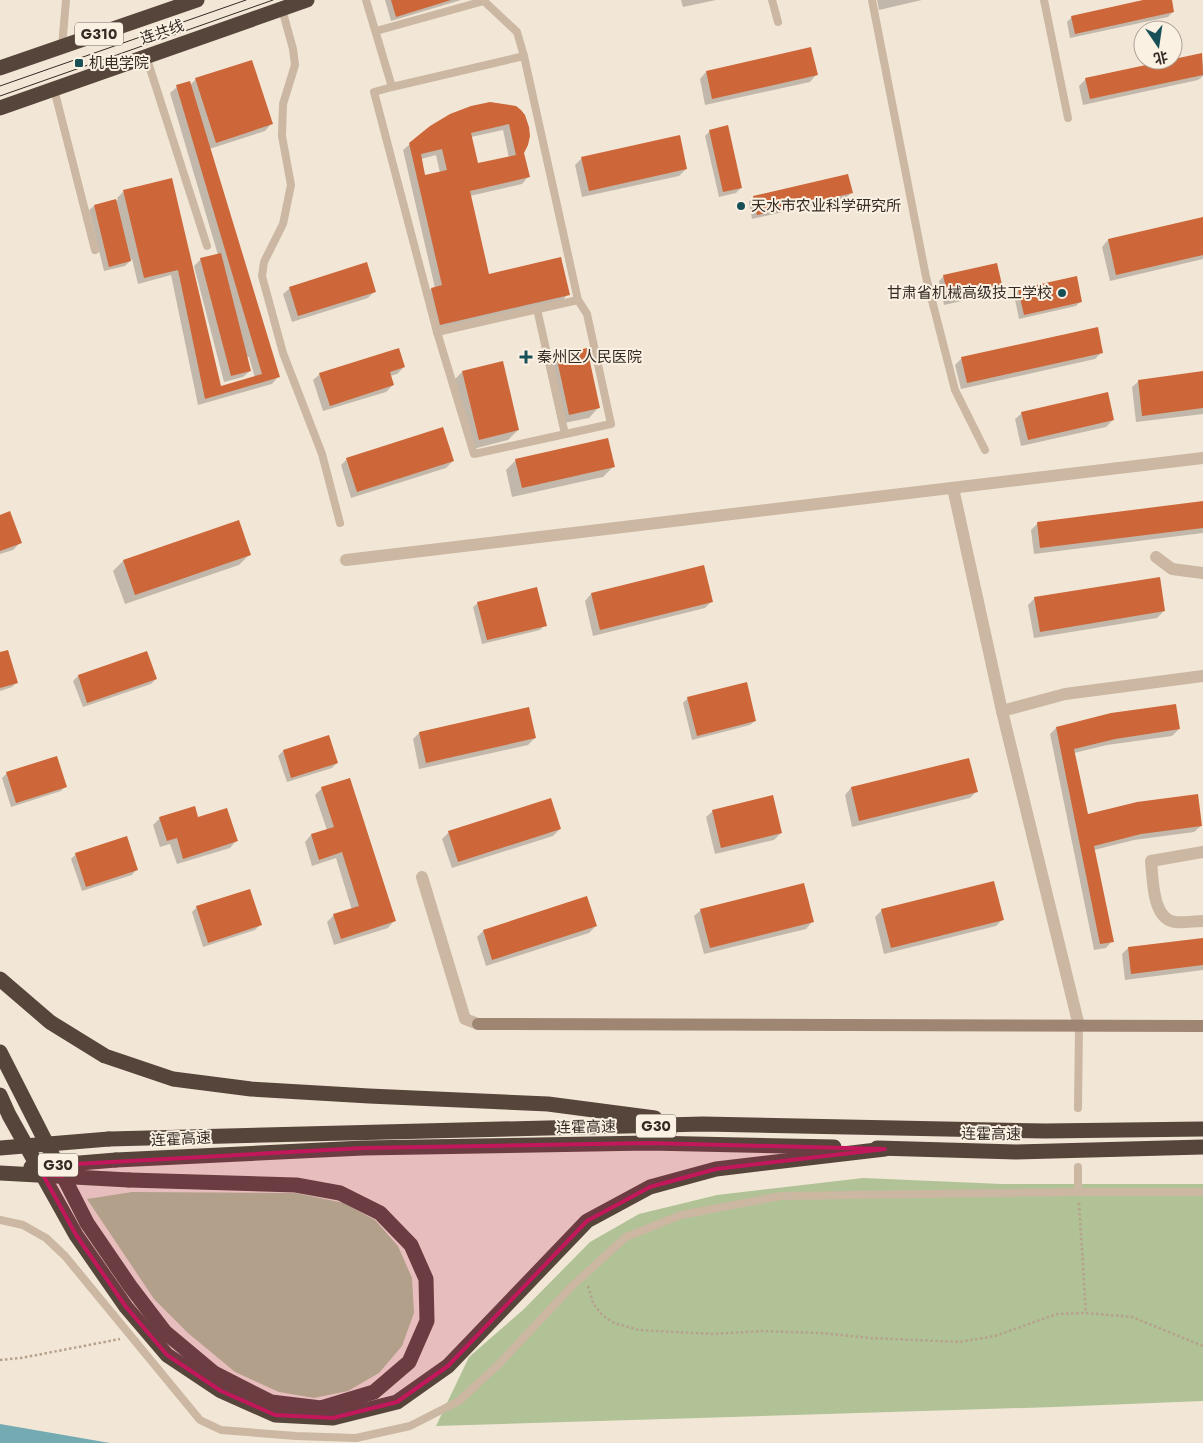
<svg xmlns="http://www.w3.org/2000/svg" width="1203" height="1443" font-family="Jost,'Noto Sans SC',sans-serif">
<style>
.green{fill:#b0c296}
.water{fill:#74aab1}
.shadow{fill:#0003;fill-rule:evenodd}
.building{fill:#cd6639;fill-rule:evenodd}
.lines{fill:none;stroke-linecap:round;stroke-linejoin:round}
.path{stroke:#b6a18c;stroke-width:2.5;stroke-dasharray:2.5 2.5;stroke-linecap:butt}
.lane{stroke:#cbb7a2;stroke-width:8}
.street{stroke:#cbb7a2;stroke-width:12}
.secondary{stroke:#9e8673;stroke-width:12}
.highway{stroke:#56453b;stroke-width:15}
.tram{stroke:#352b25;stroke-width:1}
.highway-bridge{stroke:#56453b;stroke-width:15}
.marked{fill:#c2185b;fill-opacity:0.2;stroke:#c2185b;stroke-width:4;stroke-linejoin:round}
.poi-dot{fill:#185058;stroke:#faf1e3;stroke-width:2}
.labels{text-anchor:middle;dominant-baseline:central;stroke-width:4;stroke-linejoin:round;paint-order:stroke}
.shield{fill:#faf1e3;stroke:#70665e;stroke-width:1}
.shield-label{font-size:14px;font-weight:bold;fill:#352b25}
.street-label{font-size:15px;fill:#352b25;stroke:#faf1e3}
.poi-label{font-size:15px;fill:#352b25;stroke:#faf1e3;text-anchor:start}
</style>
<rect width="100%" height="100%" fill="#f2e7d6"/>
<g class="green">
<path d="M863,1178L1002,1184H1203V1401L1054,1407L436,1426L469,1357L523,1310L590,1242L639,1214L717,1195Z"/>
<path d="M132,1192L296,1193L344,1203L375,1220L398,1246L412,1278L414,1313L402,1346L379,1373L348,1391L314,1398L279,1392L235,1372L188,1333L154,1299L87,1199Z"/>
</g>
<path class="water" d="M0,1424L110,1443H0Z"/>
<g class="shadow">
<path d="M385,0H461L391,21Z"/>
<path d="M681,0H716L683,7Z"/>
<path d="M877,0H922L879,10Z"/>
<path d="M1149,0H1170L1173,12L1168,17L1070,38L1067,22L1072,17Z"/>
<path d="M1201,54L1203,65V76L1198,80L1083,105L1079,86L1086,79Z"/>
<path d="M706,72L816,75L810,82L705,105L700,79Z"/>
<path d="M196,79L271,124L265,131L209,149L278,377L272,384L198,405L171,275L138,284L132,259L125,266L104,271L89,210L94,206L118,200L117,198L124,191L171,180L220,388L255,378L249,357H246L250,371L243,377L224,382L194,266L201,259L218,255L170,93L177,87L190,85Z"/>
<path d="M510,105L528,177L522,184L470,196L488,275L568,294L562,301L433,331L425,295L431,289L435,288L403,150L410,144ZM503,130L509,158L477,165L471,137ZM436,155L440,173L425,176L421,159Z"/>
<path d="M710,131L741,188L736,193L719,197L705,136Z"/>
<path d="M582,158L686,169L679,176L582,197L575,165Z"/>
<path d="M851,193L846,198L752,219L749,202L753,197Z"/>
<path d="M1203,218V259L1110,281L1102,247L1108,240Z"/>
<path d="M944,276L1002,288L997,293L944,305L939,281Z"/>
<path d="M290,288L374,292L368,298L292,322L283,294Z"/>
<path d="M1019,290L1081,301L1076,306L1019,319L1014,295Z"/>
<path d="M1102,352L1095,359L961,389L955,365L962,358Z"/>
<path d="M556,356L599,407L589,418L559,424L546,366Z"/>
<path d="M404,367L397,374L390,376L393,385L386,392L323,411L313,380L320,374Z"/>
<path d="M462,372L518,430L508,440L469,450L452,382Z"/>
<path d="M1203,373V414L1136,422L1132,387L1139,381Z"/>
<path d="M1022,413L1113,420L1106,427L1021,446L1015,419Z"/>
<path d="M347,459L453,461L446,468L351,498L341,465Z"/>
<path d="M516,460L613,467L603,477L512,497L506,470Z"/>
<path d="M1203,502V533L1034,554L1031,530L1038,523Z"/>
<path d="M0,516L20,543L13,550L0,554Z"/>
<path d="M238,521L249,555L239,565L125,604L113,571L123,561Z"/>
<path d="M591,594L711,602L705,608L593,636L585,601Z"/>
<path d="M1035,598L1164,611L1157,618L1034,638L1028,605Z"/>
<path d="M478,603L545,625L540,630L482,644L473,607Z"/>
<path d="M0,653L17,682L12,687L0,691Z"/>
<path d="M78,676L156,679L151,684L83,707L73,681Z"/>
<path d="M688,698L755,721L750,725L692,740L683,703Z"/>
<path d="M1056,728L1179,729L1172,736L1107,745L1074,753L1087,816L1201,826L1194,832L1134,840L1094,850L1112,941L1106,948L1094,950L1050,734Z"/>
<path d="M419,733L535,738L528,745L419,769L413,739Z"/>
<path d="M328,736L337,763L332,768L287,782L278,756L283,751Z"/>
<path d="M968,759L976,792L970,798L852,827L845,795L851,788Z"/>
<path d="M7,773L65,787L61,791L11,807L2,778Z"/>
<path d="M322,788L394,921L388,928L334,945L327,922L334,915L352,910L336,858L312,866L305,842L311,835L327,830L315,795Z"/>
<path d="M713,811L781,833L774,840L715,854L706,817Z"/>
<path d="M160,818L197,819L236,841L230,848L177,864L170,844L160,847L153,825Z"/>
<path d="M560,829L553,836L452,868L442,839L449,832Z"/>
<path d="M76,854L136,870L132,875L82,891L71,859Z"/>
<path d="M197,907L260,925L255,930L203,947L192,912Z"/>
<path d="M701,910L812,922L806,929L704,954L694,916Z"/>
<path d="M882,910L1002,920L996,926L884,954L875,917Z"/>
<path d="M596,926L589,933L486,966L477,937L483,931Z"/>
<path d="M1203,939V970L1125,980L1122,954L1128,948Z"/>
</g>
<g class="building">
<path d="M391,0H451L396,17Z"/>
<path d="M1143,0H1172L1174,12L1075,34L1071,16Z"/>
<path d="M811,47L818,75L712,99L706,71Z"/>
<path d="M1202,53L1203,75L1090,99L1085,78Z"/>
<path d="M252,60L273,124L216,143L195,78Z"/>
<path d="M190,81L280,377L205,399L178,270L144,278L123,190L172,178L221,386L262,374L176,85Z"/>
<path d="M490,102L516,106L521,110L525,115L529,127L530,136L528,145L524,153L530,177L470,191L489,274L561,257L570,295L440,325L431,288L442,285L409,143L430,126L450,114L471,106ZM509,124L516,155L478,163L471,133ZM442,149L447,170L425,175L421,154Z"/>
<path d="M728,125L742,188L723,192L709,130Z"/>
<path d="M680,135L687,169L589,191L581,157Z"/>
<path d="M848,174L853,193L757,215L753,196Z"/>
<path d="M116,199L131,261L109,267L94,205Z"/>
<path d="M1203,217V255L1116,275L1108,239Z"/>
<path d="M221,253L251,371L231,376L200,258Z"/>
<path d="M367,262L376,292L298,316L289,287Z"/>
<path d="M997,263L1003,289L949,301L943,275Z"/>
<path d="M1077,276L1082,302L1024,315L1018,289Z"/>
<path d="M1098,327L1103,353L967,383L961,357Z"/>
<path d="M399,348L405,367L390,372L394,385L330,406L319,373Z"/>
<path d="M587,348L600,408L569,415L556,355Z"/>
<path d="M503,361L519,430L479,440L462,371Z"/>
<path d="M1203,371V408L1142,416L1138,380Z"/>
<path d="M1108,392L1114,420L1028,440L1021,412Z"/>
<path d="M443,427L454,461L357,492L346,458Z"/>
<path d="M608,438L615,467L522,488L515,459Z"/>
<path d="M1203,501V528L1040,548L1037,522Z"/>
<path d="M10,511L22,543L0,551V515Z"/>
<path d="M239,520L251,555L135,595L123,560Z"/>
<path d="M704,565L713,602L600,630L591,593Z"/>
<path d="M1160,577L1165,611L1040,632L1034,597Z"/>
<path d="M537,587L547,626L487,640L477,602Z"/>
<path d="M8,650L18,683L0,688V652Z"/>
<path d="M147,651L157,679L87,703L78,675Z"/>
<path d="M747,682L756,721L697,736L687,697Z"/>
<path d="M1176,704L1180,729L1115,739L1074,749L1088,814L1137,802L1198,794L1202,826L1141,834L1094,846L1114,942L1100,944L1056,727L1111,713Z"/>
<path d="M529,707L536,738L426,763L419,732Z"/>
<path d="M329,735L338,763L291,778L283,750Z"/>
<path d="M57,756L67,787L16,803L6,772Z"/>
<path d="M969,758L978,792L859,821L851,787Z"/>
<path d="M350,778L396,921L341,939L333,914L359,906L342,852L319,860L311,834L334,827L321,787Z"/>
<path d="M773,795L782,833L721,848L712,810Z"/>
<path d="M551,798L561,829L458,862L448,831Z"/>
<path d="M195,806L198,817L227,808L238,841L183,859L177,838L167,841L159,817Z"/>
<path d="M127,836L138,870L86,887L75,853Z"/>
<path d="M994,881L1004,920L891,948L881,909Z"/>
<path d="M804,883L814,922L710,948L700,909Z"/>
<path d="M250,889L262,925L208,943L196,906Z"/>
<path d="M587,896L597,926L492,960L483,930Z"/>
<path d="M1203,938V965L1131,974L1128,947Z"/>
</g>
<g class="lines">
<g class="path">
<path d="M1079,1203L1086,1313"/>
<path d="M588,1286L593,1303L602,1315L614,1323L639,1330L713,1334L762,1331L821,1333L870,1338L959,1342L995,1336L1057,1314L1086,1313L1132,1317L1203,1346"/>
<path d="M0,1360L21,1358L120,1339"/>
</g>
<g class="lane">
<path d="M366,0L392,87L524,56L578,300L587,314L611,424L474,454L437,332L374,92L392,87"/>
<path d="M772,0L778,22"/>
<path d="M872,0L926,277L955,390L985,450"/>
<path d="M1044,0L1068,118"/>
<path d="M282,9L293,49L295,65L283,104L282,136L291,185L283,224L264,262L262,276L283,353L322,454L340,523"/>
<path d="M376,31L484,1L517,32L524,56"/>
<path d="M62,47L66,0"/>
<path d="M146,56L207,246"/>
<path d="M54,89L95,250"/>
<path d="M537,309L565,434"/>
<path d="M437,332L578,300"/>
<path d="M1078,1108L1079,1026"/>
<path d="M1078,1192V1167"/>
<path d="M0,1220L23,1225L46,1238L65,1256L200,1420L221,1430L296,1436L356,1438L410,1426L459,1401L499,1364L572,1286L626,1237L681,1215L781,1196L1078,1192H1203"/>
</g>
<g class="street">
<path d="M953,488L1002,711L1079,1026"/>
<path d="M1156,557L1172,569L1203,573"/>
<path d="M346,560L1203,458"/>
<path d="M1002,711L1065,694L1203,676"/>
<path d="M1203,852L1151,861C1153,879 1152,919 1175,922C1184,923 1194,921 1203,921"/>
<path d="M422,877L465,1019L478,1024"/>
</g>
<path class="secondary" d="M478,1024L1203,1026"/>
<g class="highway">
<path d="M0,68L197,0"/>
<path d="M0,108L307,0"/>
<path d="M0,979L50,1022L105,1056L173,1079L251,1089L369,1096L548,1104L655,1118"/>
<path d="M0,1052L87,1223L130,1286L165,1332L214,1373L271,1402L321,1408L374,1392L409,1362L427,1321L426,1279L411,1245L380,1213L340,1193L296,1185L129,1180"/>
<path d="M0,1095L9,1115L76,1235L126,1307L167,1355L221,1391L275,1415L333,1418L397,1402L448,1366L587,1221L650,1187L716,1169L885,1149"/>
<path d="M109,1139L703,1124L1045,1131L1203,1129"/>
<path d="M877,1148L1016,1152L1203,1147"/>
<path d="M116,1160L363,1148L649,1143L834,1147"/>
</g>
<g class="tram">
<path d="M0,86L246,0"/>
<path d="M0,96L273,0"/>
</g>
<g class="highway-bridge">
<path d="M0,1148L109,1139"/>
<path d="M31,1167L116,1160"/>
<path d="M0,1173L129,1180"/>
</g>
</g>
<path class="marked" d="M649,1143L885,1149L716,1169L650,1187L587,1221L448,1366L397,1402L333,1418L275,1415L221,1391L167,1355L126,1307L76,1235L43,1175L63,1176L57,1165L363,1148Z"/>
<g class="poi-dot">
<rect x="74" y="58" width="10" height="10" rx="2.5"/>
<circle cx="741" cy="206" r="5"/>
<circle cx="1062" cy="293" r="5"/>
<path d="M523.5 349.5h5v5h5v5h-5v5h-5v-5h-5v-5h5z"/>
</g>
<g class="labels">
<g class="shield">
<rect x="75" y="22.5" width="48" height="23" rx="4"/>
<rect x="636" y="1114.5" width="40" height="23" rx="4"/>
<rect x="38" y="1153.5" width="40" height="23" rx="4"/>
</g>
<g class="shield-label">
<text x="99" y="34">G310</text>
<text x="656" y="1126">G30</text>
<text x="58" y="1165">G30</text>
</g>
<g class="street-label">
<text transform="translate(162 32) rotate(-19)">连共线</text>
<text transform="translate(586 1127) rotate(-1)">连霍高速</text>
<text transform="translate(991 1134) rotate(1)">连霍高速</text>
<text transform="translate(181 1139) rotate(-3)">连霍高速</text>
</g>
<g class="poi-label">
<text x="89" y="63">机电学院</text>
<text x="751" y="206">天水市农业科学研究所</text>
<text x="1052" y="293" text-anchor="end">甘肃省机械高级技工学校</text>
<text x="537" y="357">秦州区人民医院</text>
</g>
</g>
<g transform="translate(1158 45) rotate(167)"><circle r="24" fill="#faf1e3" stroke="#aba297"/>
<path d="M0-4L9 19L0 12L-9 19Z" fill="#185058"/>
<text y="-8" font-size="14" font-weight="bold" text-anchor="middle" fill="#352b25">北</text>
</g>
</svg>
